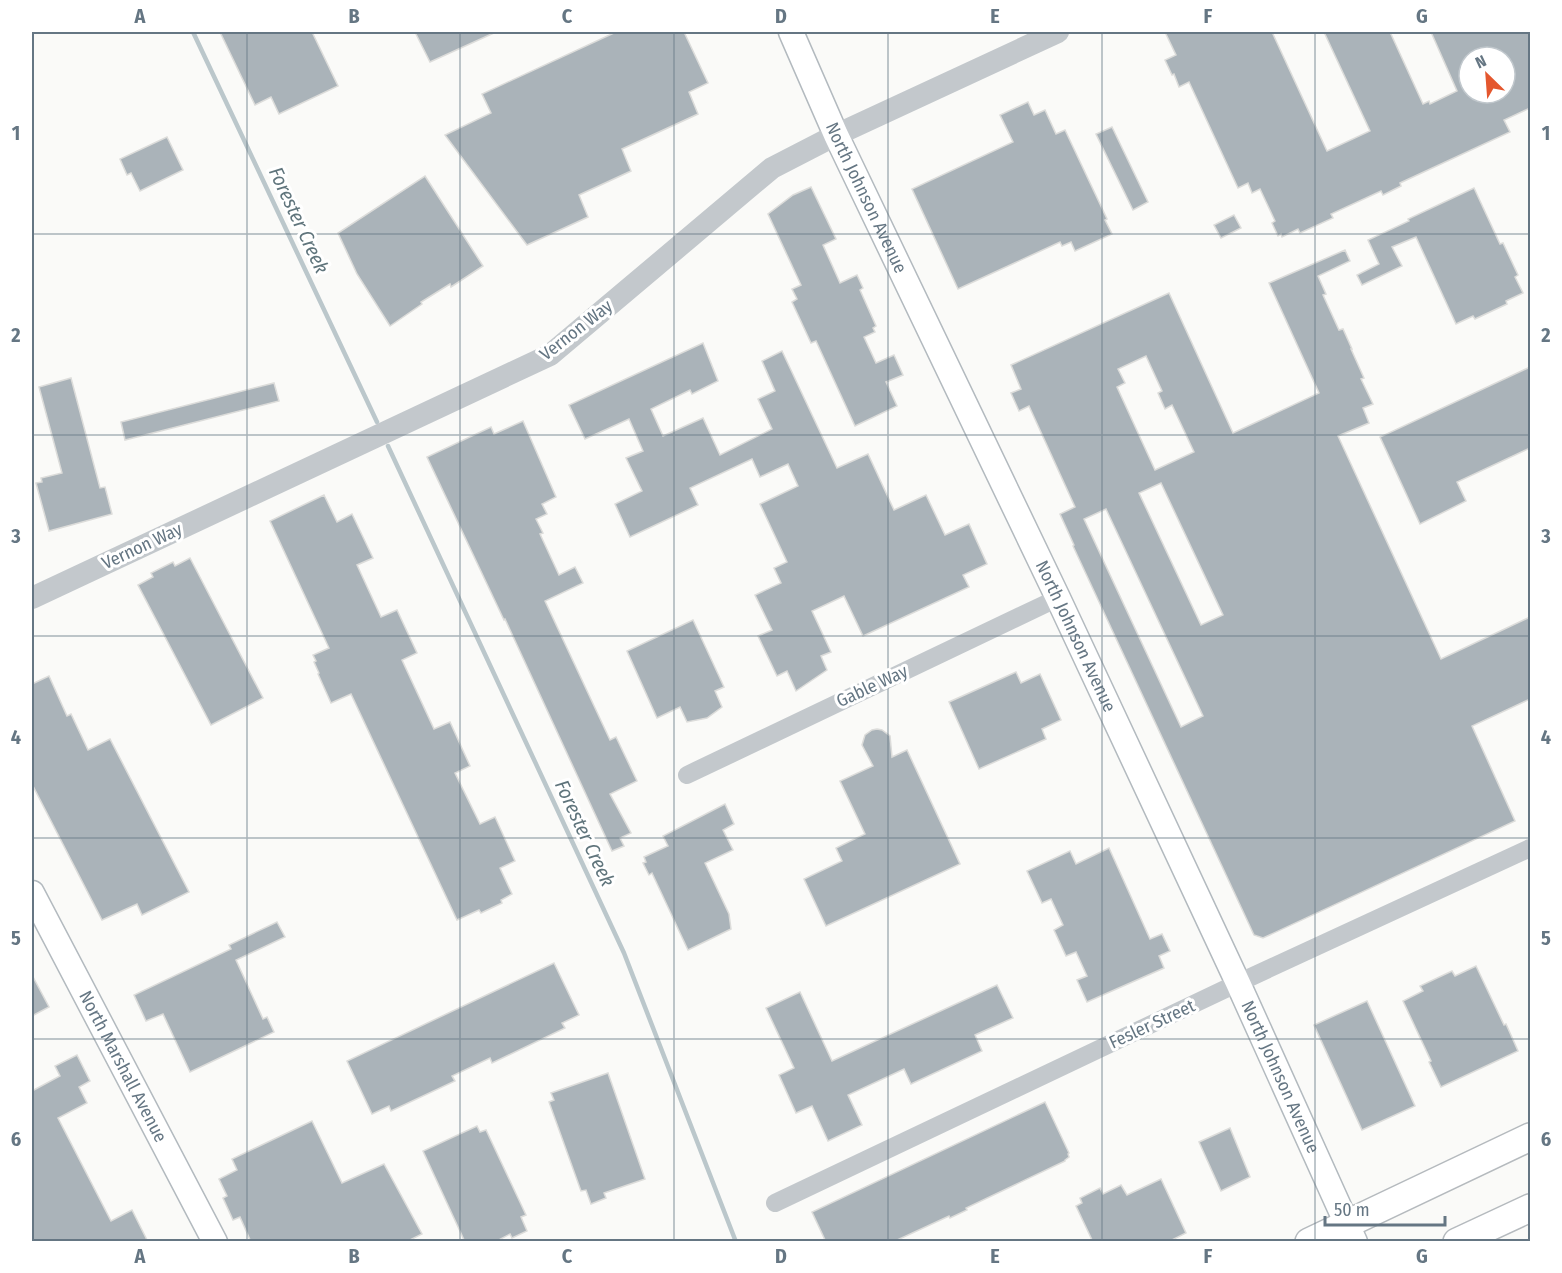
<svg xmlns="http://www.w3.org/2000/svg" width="1562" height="1273" font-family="'Fira Sans Condensed',sans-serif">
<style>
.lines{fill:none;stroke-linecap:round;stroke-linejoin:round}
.stream{stroke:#bbc7cb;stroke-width:4.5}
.building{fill:#aab3b9;stroke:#dcdcda;stroke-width:1.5;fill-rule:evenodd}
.secondary-casing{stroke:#b3babf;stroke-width:27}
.primary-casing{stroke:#b5babe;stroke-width:30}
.minor{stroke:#c3c8cc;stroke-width:18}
.tertiary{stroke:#c3c8cc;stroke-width:22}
.secondary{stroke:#fff;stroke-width:24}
.primary{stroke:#fff;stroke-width:27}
.grid{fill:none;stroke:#657683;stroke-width:1.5;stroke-opacity:0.55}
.labels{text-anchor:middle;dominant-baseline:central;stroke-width:6;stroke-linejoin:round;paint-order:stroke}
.street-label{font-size:18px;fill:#657683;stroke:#fff}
.water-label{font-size:20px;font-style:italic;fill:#60757c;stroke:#fff}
.neatline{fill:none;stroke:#657683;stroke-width:2}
.grid-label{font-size:20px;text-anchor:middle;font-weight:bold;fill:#657683}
</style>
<rect width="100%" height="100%" fill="#fafaf8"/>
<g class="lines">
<g class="stream">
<path d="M193,32L377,422"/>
<path d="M388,446L624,953L736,1242"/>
</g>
</g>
<g class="building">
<path d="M220,32H312L338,86L279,114L271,97L255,105Z"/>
<path d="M415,32H496L430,62Z"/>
<path d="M616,32H684L708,83L689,92L698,114L622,149L631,171L579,195L588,217L527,245L445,135L491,113L482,94Z"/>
<path d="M1165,32H1272L1327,151L1370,131L1324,32H1390L1423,104L1429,101L1430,104L1457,91L1431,32H1530V108L1504,120L1510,132L1400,183L1401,186L1383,195L1381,191L1331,214L1333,218L1300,233L1298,229L1282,237L1281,234L1278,236L1272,223L1275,221L1260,189L1252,193L1248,183L1238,188L1189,82L1179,87L1174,74L1172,75L1165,60L1176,55ZM1469,57H1505V93H1469Z"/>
<path d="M1028,102L1034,115L1045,110L1056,134L1065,130L1107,219L1105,220L1112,234L1075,251L1071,242L1062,246L1060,242L958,289L912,189L1013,142L1000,115Z"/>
<path d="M1112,127L1148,202L1133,210L1096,134Z"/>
<path d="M167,137L183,170L140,191L131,173L127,175L120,159Z"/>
<path d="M425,176L483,266L451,287L450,284L421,302L422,304L390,326L357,274L338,233Z"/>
<path d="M811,187L836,239L823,245L840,283L857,275L863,288L860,290L876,326L873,328L875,332L864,337L876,363L894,355L903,375L886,382L897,406L855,426L816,341L811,343L792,302L797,299L792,289L801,285L768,214L793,195Z"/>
<path d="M1474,188L1500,244L1503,243L1518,275L1515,277L1523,293L1506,301L1507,304L1475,319L1473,316L1456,324L1416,237L1392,247L1402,266L1362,285L1357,275L1379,264L1368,240L1409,221L1408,219Z"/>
<path d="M1234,215L1241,228L1221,238L1214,225Z"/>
<path d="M1345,250L1350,261L1318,276L1326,294L1323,295L1339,330L1343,329L1352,349H1351L1364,378L1361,379L1373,404L1363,408L1369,423L1338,436L1441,659L1530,617V699L1472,726L1515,821L1263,938L1254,935L1073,546L1074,545L1060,514L1075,507L1029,406L1019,411L1011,393L1021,389L1011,365L1169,293L1233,433L1319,393L1269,283ZM1146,356L1162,391L1158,393L1165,409L1172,405L1194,452L1155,470L1117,387L1125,383L1118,369ZM1161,483L1223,615L1201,625L1139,493ZM1106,509L1203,716L1181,727L1084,519Z"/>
<path d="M703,343L718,381L692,394L690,390L651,409L663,436L703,418L720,455L772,429L758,399L775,391L762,361L782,351L837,468L868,454L894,510L926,495L945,535L969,524L987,564L963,575L969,587L863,636L844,596L812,611L831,652L821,656L827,670L796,691L787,671L777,676L758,636L772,630L755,595L781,583L774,568L787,562L760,504L798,486L788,464L760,477L752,459L690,488L698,505L630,537L615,504L642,491L626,458L643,451L629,419L585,439L569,405Z"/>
<path d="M1530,367V448L1457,482L1466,501L1420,524L1380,437Z"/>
<path d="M71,378L100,488L105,487L112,514L49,531L36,483L42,482L41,478L62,473L39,387Z"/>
<path d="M274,383L279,401L125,440L121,422Z"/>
<path d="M523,421L556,497L542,504L547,514L536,519L543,533L540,534L559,575L575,567L583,583L545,601L610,740L616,737L637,781L610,794L631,833L620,838L624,846L612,851L505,619L504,620L427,457L491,427L494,434Z"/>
<path d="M324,495L337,522L352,514L373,558L357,565L381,617L397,610L417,653L402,660L434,729L450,722L470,766L455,773L480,824L495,817L515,861L500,868L512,894L501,900L502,903L481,913L479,910L457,920L351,694L331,703L318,674L319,673L314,662L316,661L313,655L329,648L270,521Z"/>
<path d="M190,558L263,698L211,725L138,585L153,577L151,573L173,562L175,566Z"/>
<path d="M693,620L724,687L715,691L722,707L707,718L687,722L680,707L657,718L627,651Z"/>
<path d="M1016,672L1021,683L1040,674L1061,720L1042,729L1046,739L979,769L949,702Z"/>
<path d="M49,676L67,716L71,714L88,750L110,739L189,892L142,915L137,904L102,920L32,784V684Z"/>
<path d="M877,729L882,730L890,736L892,757L907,750L960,864L826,926L804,879L842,861L836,848L865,834L840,781L873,766L862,745L865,735L872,730Z"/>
<path d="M725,804L734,824L723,830L733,850L705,863L729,914L731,929L688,950L652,873L649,875L643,863L646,862L644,857L668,846L663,836Z"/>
<path d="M1109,848L1150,939L1162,934L1170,951L1159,956L1164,968L1087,1002L1077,980L1087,976L1076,952L1066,956L1054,930L1063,925L1051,899L1042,903L1027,871L1070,851L1076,864Z"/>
<path d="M277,922L285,937L236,960L263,1019L267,1017L274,1032L190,1072L163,1014L146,1021L134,995L231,949L229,945Z"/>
<path d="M554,963L579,1015L562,1023L565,1028L492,1063L490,1058L452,1076L455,1081L391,1111L389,1106L372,1114L347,1061Z"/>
<path d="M1476,966L1504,1025L1506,1024L1518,1051L1441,1087L1429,1062L1431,1061L1403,1001L1423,991L1420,986L1452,971L1455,976Z"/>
<path d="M32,975L49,1007L32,1016Z"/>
<path d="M997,985L1013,1018L975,1035L982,1051L911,1084L904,1069L848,1095L862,1125L828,1141L812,1106L796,1113L779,1075L794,1068L766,1008L800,992L832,1061Z"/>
<path d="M1367,1001L1415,1106L1362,1130L1314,1025Z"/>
<path d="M77,1055L90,1081L79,1087L87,1103L58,1118L111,1221L132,1210L148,1242H32V1091L60,1076L55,1066Z"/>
<path d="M608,1073L645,1179L604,1193L606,1198L591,1204L586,1190L581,1191L549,1102L554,1100L551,1093Z"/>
<path d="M1045,1102L1069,1153L1068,1154L1069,1157L1065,1160V1161L966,1208L967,1210L950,1218L949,1216L893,1242H826L812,1212Z"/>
<path d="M312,1121L342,1183L384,1164L422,1234L406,1242H251L240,1217L233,1220L223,1198L227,1196L219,1179L237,1170L232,1159Z"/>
<path d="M477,1126L480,1132L486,1130L526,1215L521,1217L527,1231L512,1238L510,1234L495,1242H465L423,1151Z"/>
<path d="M1230,1128L1250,1177L1221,1191L1199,1142Z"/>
<path d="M1161,1179L1186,1233L1168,1242H1093L1076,1206L1082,1203L1080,1198L1100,1188L1103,1194L1121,1185L1127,1195Z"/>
</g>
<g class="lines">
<defs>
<g id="secondary">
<path id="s1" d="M791,32L836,135L1058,598L1238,983L1355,1242"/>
<path id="s2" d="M32,893L215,1242"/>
</g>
<g id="primary">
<path d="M1309,1242L1530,1137"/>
<path d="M1457,1242L1530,1208"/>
</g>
</defs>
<use href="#secondary" class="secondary-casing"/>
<use href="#primary" class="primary-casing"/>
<g class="minor">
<path d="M687,775L1058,598"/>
<path d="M775,1203L1238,983L1530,848"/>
</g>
<path class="tertiary" d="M32,598L550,355L772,168L836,135L1058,32"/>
<use href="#secondary" class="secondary"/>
<use href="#primary" class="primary"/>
</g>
<path class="grid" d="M247,32V1242M460,32V1242M674,32V1242M888,32V1242M1102,32V1242M1315,32V1242M32,234H1530M32,435H1530M32,636H1530M32,838H1530M32,1039H1530"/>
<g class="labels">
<g class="street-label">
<text stroke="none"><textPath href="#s1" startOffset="182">North Johnson Avenue</textPath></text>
<text transform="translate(576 330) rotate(-38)">Vernon Way</text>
<text transform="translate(142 546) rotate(-25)">Vernon Way</text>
<text stroke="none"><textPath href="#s1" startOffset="668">North Johnson Avenue</textPath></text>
<text transform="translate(872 686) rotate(-25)">Gable Way</text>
<text transform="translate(1152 1024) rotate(-25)">Fesler Street</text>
<text stroke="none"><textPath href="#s2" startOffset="196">North Marshall Avenue</textPath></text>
<text stroke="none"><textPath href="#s1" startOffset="1154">North Johnson Avenue</textPath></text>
</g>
<g class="water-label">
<text transform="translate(299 220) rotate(65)">Forester Creek</text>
<text transform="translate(585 833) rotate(65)">Forester Creek</text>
</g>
</g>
<rect width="1562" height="1273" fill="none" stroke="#ffffff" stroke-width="66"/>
<g transform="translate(1487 75) rotate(335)"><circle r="28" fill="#ffffff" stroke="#c1c8cd" stroke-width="1.5"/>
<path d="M0-4.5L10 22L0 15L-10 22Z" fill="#e4572e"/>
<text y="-9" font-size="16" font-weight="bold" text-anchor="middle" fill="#657683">N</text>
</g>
<path d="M1325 1216v9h120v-9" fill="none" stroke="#657683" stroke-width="3"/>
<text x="1334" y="1216" font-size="18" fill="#657683" stroke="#ffffff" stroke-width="4.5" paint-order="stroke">50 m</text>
<rect x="33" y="33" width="1496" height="1207" class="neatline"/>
<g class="grid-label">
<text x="140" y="23">A</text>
<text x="354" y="23">B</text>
<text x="567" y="23">C</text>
<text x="781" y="23">D</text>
<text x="995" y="23">E</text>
<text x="1208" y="23">F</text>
<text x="1422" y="23">G</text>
<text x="16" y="140">1</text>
<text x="1546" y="140">1</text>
<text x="16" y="342">2</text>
<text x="1546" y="342">2</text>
<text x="16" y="543">3</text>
<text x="1546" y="543">3</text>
<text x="16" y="744">4</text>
<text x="1546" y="744">4</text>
<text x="16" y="945">5</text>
<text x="1546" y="945">5</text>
<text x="16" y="1146">6</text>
<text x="1546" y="1146">6</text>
<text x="140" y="1263">A</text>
<text x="354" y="1263">B</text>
<text x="567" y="1263">C</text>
<text x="781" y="1263">D</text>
<text x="995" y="1263">E</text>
<text x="1208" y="1263">F</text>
<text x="1422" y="1263">G</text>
</g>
</svg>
